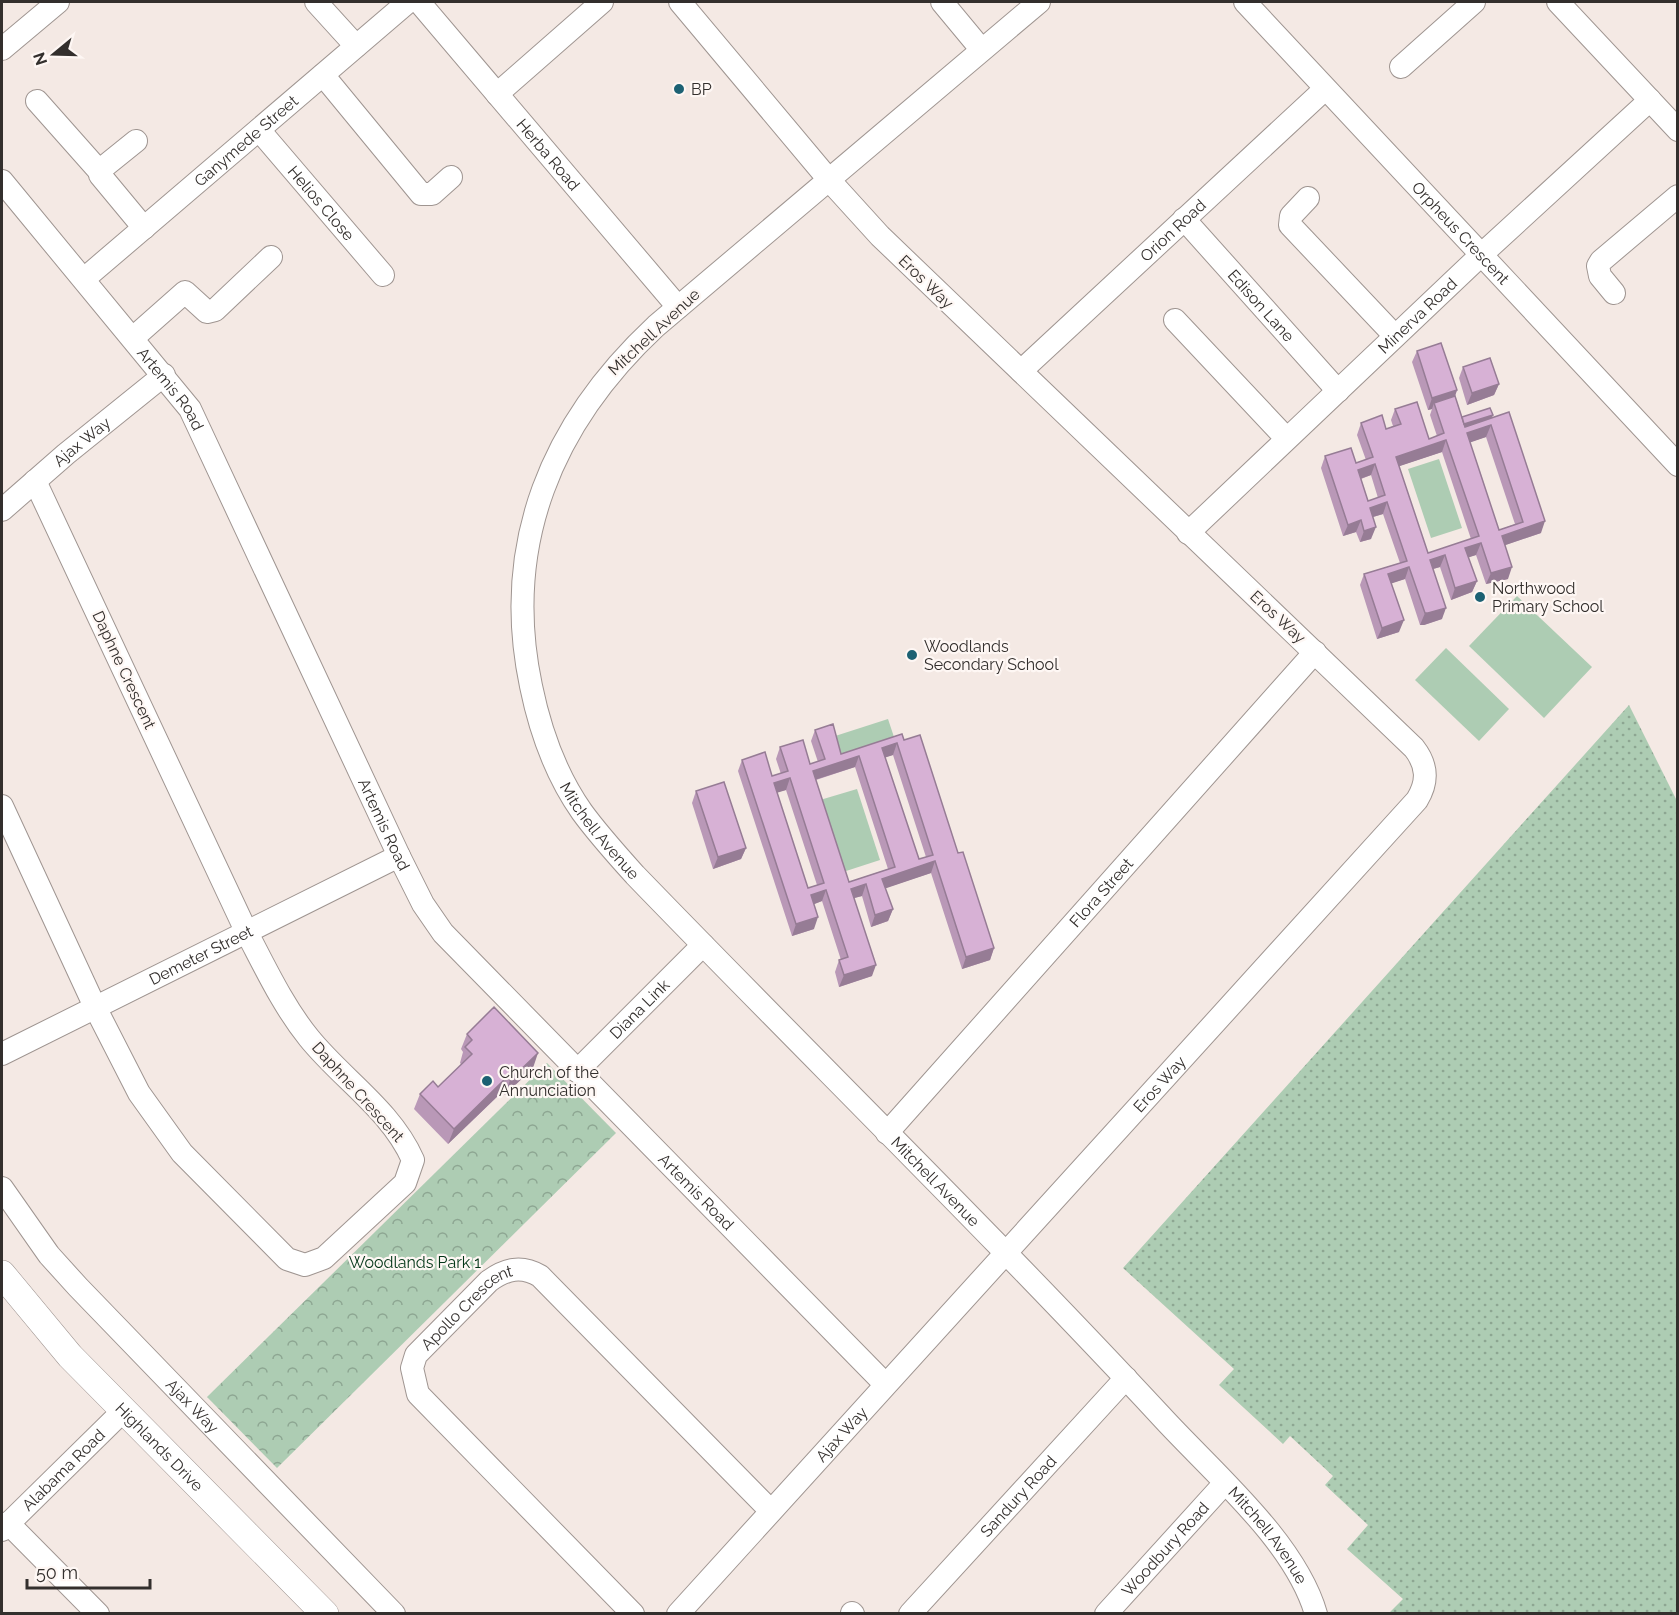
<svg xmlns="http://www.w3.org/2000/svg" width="1679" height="1615" font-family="Raleway,sans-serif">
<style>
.grass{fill:url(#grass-dots)}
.park{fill:url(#park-crowns)}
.garden{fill:#adccb3}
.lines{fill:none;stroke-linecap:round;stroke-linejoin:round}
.minor-casing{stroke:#9f9591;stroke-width:24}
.major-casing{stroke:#9f9591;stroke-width:28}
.minor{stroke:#fff;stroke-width:22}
.major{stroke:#fff;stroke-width:27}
.wall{fill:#b998b7;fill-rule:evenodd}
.shaded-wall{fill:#967c95}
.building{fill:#d7b1d5;stroke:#967c95;stroke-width:1.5;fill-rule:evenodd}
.poi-dot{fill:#1c6173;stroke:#fef7f4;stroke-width:2}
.labels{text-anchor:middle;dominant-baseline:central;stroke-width:4.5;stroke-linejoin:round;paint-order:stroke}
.poi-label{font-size:16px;fill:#332f2d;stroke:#fef7f4;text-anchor:start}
.street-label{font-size:16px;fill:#332f2d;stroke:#fef7f4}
.park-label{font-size:16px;fill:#033617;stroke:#fef7f4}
</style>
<defs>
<pattern id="grass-dots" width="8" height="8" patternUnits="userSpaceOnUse" patternTransform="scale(1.5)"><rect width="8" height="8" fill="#adccb3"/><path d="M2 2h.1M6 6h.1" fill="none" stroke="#8da692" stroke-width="1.8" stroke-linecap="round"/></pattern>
<pattern id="park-crowns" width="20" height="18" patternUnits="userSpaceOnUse" patternTransform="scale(1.5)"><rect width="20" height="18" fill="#adccb3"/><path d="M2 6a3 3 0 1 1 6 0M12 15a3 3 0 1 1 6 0" fill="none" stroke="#8da692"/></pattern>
</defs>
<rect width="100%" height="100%" fill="#f4e9e4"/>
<path class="grass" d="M1629,705L1677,801V1613H1389L1403,1599L1347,1549L1368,1525L1325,1485L1333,1476L1290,1436L1283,1444L1219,1385L1234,1369L1123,1268Z"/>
<path class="park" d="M547,1063L616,1133L277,1468L207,1397Z"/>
<g class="garden">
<path d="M1439,459L1462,528L1431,538L1408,469Z"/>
<path d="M1517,596L1592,667L1544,718L1469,646Z"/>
<path d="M1446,648L1509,709L1479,741L1415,680Z"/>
<path d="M888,719L897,746L837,766L829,738Z"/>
<path d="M857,789L880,860L843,872L820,800Z"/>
</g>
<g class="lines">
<defs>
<g id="minor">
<path d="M316,2L356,46"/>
<path id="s1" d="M419,2L678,307"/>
<path d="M942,2L981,49"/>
<path id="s2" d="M1039,2L656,326C552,423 501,544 531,686C540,730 556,775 582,812C598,834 617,855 635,875C810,1056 990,1232 1161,1416C1212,1472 1295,1541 1316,1614"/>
<path id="s3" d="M1245,2L1678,465"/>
<path d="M1558,2L1678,130"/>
<path d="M2,49L58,2"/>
<path d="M1401,67L1474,2"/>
<path d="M323,75L421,194H432L451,177"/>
<path d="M497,94L602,2"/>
<path d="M37,101L100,172"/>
<path id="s4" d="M259,130L383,275"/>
<path d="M136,141L100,170V175L144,228"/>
<path id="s5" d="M2,181L190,409L399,856L423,904L443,933L885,1384"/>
<path d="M1308,198L1291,216L1290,225L1395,336"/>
<path id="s6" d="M1184,219L1338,391"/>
<path id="s7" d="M84,279L408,2"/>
<path d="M1614,293L1600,276L1598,266L1601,261L1678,196"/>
<path d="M1175,320L1286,438"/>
<path d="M133,338L185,292L207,312L215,310L271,257"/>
<path id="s8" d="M1021,371L1325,89"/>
<path id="s9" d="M2,510L66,454L164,375"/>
<path id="s10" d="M1188,533L1481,255L1650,100"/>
<path d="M2,806L95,1007L139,1093L182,1153L287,1259L305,1265L324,1258L405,1183L413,1160C391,1110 342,1079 309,1038C283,1006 265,967 246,931L35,481"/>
<path id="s11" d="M2,1054L399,856"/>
<path id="s12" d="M577,1071L703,945"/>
<path id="s13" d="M887,1133L1315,652"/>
<path id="s14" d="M2,1188L49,1255L78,1287L394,1614"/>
<path d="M8,1523L98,1614"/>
<path id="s15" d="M2,1530L124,1410"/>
<path d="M852,1613L853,1614"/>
<path id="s16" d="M633,1614L418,1394L412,1368L416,1355L489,1281C506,1269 521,1265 540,1276L771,1511"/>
<path id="s17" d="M678,1614L1417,800C1428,782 1428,766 1414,748L880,236L830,181L680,2"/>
<path id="s18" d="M910,1614L1126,1378"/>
<path id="s19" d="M1106,1614L1224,1484"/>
</g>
<g id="major">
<path id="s20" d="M2,1274L70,1356L325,1614"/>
</g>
</defs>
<use href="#minor" class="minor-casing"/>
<use href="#major" class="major-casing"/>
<use href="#minor" class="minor"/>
<use href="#major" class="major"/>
</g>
<g class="wall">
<path d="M1417,351L1457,390L1455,396L1462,417L1493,415L1492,418L1541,533L1505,545L1508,579L1486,584L1476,555L1468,557L1477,581L1472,592L1451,600L1440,567L1433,569L1442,619L1424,625H1420L1405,579L1391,583L1399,632L1377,639L1360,585L1364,574L1400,563L1383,514L1373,517L1371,539L1360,542L1356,532L1343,536L1321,468L1325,456L1356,463L1366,460L1357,435L1361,423L1386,429L1393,426L1391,420L1395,409L1429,439L1437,436L1430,415L1432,409L1428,410L1412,362ZM1486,437L1515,524L1499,530L1470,442ZM1442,452L1471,539L1428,553L1399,466ZM1371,475L1378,498L1368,501L1361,479Z"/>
<path d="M1463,367L1499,384L1494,395L1467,405L1459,378Z"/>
<path d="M815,730L841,754L904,740L958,853L994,948L990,960L962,969L931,873L885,888L893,909L888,921L871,927L862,896L854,898L872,976L839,987L835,972L839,960H841L822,901L814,904V929L792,936L738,771L742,760L772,776L781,774L776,759L780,747L810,764L818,762L811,741ZM893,755L926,857L919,859L885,757ZM855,767L888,869L849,882L816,780ZM786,790L817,885L808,888L777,792Z"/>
<path d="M696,791L746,848L741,859L713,869L692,803Z"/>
<path d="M467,1034L533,1068L505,1095L502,1092L448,1144L414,1109L420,1094L438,1087L462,1065L460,1063L463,1052L461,1049Z"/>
</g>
<g class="shaded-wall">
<path d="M1499,384L1494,395L1467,405L1472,393Z"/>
<path d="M1457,390L1453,402L1434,403L1432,409L1428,410L1432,398Z"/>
<path d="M1493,415L1491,419L1463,428L1464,424Z"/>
<path d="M1491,425L1486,437L1463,445L1467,433Z"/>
<path d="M1446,440L1442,452L1391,469L1396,457Z"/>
<path d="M1375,464L1371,475L1354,481L1358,470Z"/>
<path d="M1387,502L1383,514L1366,519L1370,508Z"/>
<path d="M1361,520L1356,532L1343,536L1348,525Z"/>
<path d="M1545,521L1541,533L1497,548L1502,536Z"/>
<path d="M1376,527L1371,539L1360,542L1364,531Z"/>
<path d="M1481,543L1476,555L1461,560L1465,548Z"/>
<path d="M1445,555L1440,567L1426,571L1430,560Z"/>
<path d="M1409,567L1405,579L1384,586L1388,574Z"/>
<path d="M1512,567L1508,579L1486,584L1491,573Z"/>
<path d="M1477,581L1472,592L1451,600L1455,588Z"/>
<path d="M1446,608L1442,619L1424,625H1420L1425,613Z"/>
<path d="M1404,620L1399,632L1377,639L1382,628Z"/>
<path d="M897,743L893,755L878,760L882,748Z"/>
<path d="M859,756L855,767L808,782L813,771Z"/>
<path d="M790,778L786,790L770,795L774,783Z"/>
<path d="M746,848L741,859L713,869L718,857Z"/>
<path d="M935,861L931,873L878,891L882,879Z"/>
<path d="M866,884L862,896L847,900L851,889Z"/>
<path d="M826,890L822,901L807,907L811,895Z"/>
<path d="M893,909L888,921L871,927L875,915Z"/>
<path d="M818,917L814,929L792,936L796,924Z"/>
<path d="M994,948L990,960L962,969L966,957Z"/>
<path d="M876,965L872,976L839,987L844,975Z"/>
<path d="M538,1053L533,1068L505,1095L510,1080Z"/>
<path d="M507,1077L502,1092L448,1144L454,1129Z"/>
</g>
<g class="building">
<path d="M1441,343L1457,390L1432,398L1417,351Z"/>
<path d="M1490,358L1499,384L1472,393L1463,367Z"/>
<path d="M1455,396L1465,427L1509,412L1545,521L1502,536L1512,567L1491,573L1481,543L1465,548L1477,581L1455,588L1445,555L1430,560L1446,608L1428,613H1425L1409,567L1388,574L1404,620L1382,628L1364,574L1407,561L1387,502L1370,508L1376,527L1364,531L1361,520L1348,525L1325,456L1351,448L1356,463L1373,457L1361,423L1382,415L1386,429L1401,424L1395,409L1417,402L1429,439L1444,433L1434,403ZM1491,425L1523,522L1499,530L1467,433ZM1446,440L1479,536L1428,553L1396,457ZM1375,464L1385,495L1368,501L1358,470Z"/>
<path d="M1490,408L1493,415L1464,424L1462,417Z"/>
<path d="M833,724L841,754L902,734L904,740L920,735L958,853L963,852L994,948L966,957L935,861L882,879L893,909L875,915L866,884L851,889L876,965L844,975L839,960L848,957L826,890L811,895L818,917L796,924L742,760L765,752L772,776L788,771L780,747L803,740L810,764L825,759L815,730ZM897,743L933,855L919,859L882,748ZM859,756L895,867L849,882L813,771ZM790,778L824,883L808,888L774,783Z"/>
<path d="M724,782L746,848L718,857L696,791Z"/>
<path d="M494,1007L538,1053L510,1080L507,1077L454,1129L420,1094L433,1081L438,1087L472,1054L465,1047L472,1040L467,1034Z"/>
</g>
<g class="poi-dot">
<circle cx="679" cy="89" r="6"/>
<circle cx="1480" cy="597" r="6"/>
<circle cx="912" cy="655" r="6"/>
<circle cx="487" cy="1081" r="6"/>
</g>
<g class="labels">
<g class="poi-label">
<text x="691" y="89">BP</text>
<text x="1492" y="588">Northwood<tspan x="1492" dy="18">Primary School</tspan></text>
<text x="924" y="646">Woodlands<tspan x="924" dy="18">Secondary School</tspan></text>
<text x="499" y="1072">Church of the<tspan x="499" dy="18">Annunciation</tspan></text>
</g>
<g class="street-label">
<text stroke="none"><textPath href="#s7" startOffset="213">Ganymede Street</textPath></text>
<text stroke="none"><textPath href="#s1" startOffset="200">Herba Road</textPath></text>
<text stroke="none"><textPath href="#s4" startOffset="96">Helios Close</textPath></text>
<text stroke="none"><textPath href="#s8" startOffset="207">Orion Road</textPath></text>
<text stroke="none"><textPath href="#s3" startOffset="316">Orpheus Crescent</textPath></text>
<text transform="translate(926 282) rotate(44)">Eros Way</text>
<text stroke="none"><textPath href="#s6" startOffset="116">Edison Lane</textPath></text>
<text stroke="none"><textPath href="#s10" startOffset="316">Minerva Road</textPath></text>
<text transform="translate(654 332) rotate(-43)">Mitchell Avenue</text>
<text stroke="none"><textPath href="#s5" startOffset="268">Artemis Road</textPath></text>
<text stroke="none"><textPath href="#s9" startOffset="105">Ajax Way</textPath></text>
<text transform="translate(1278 617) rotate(43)">Eros Way</text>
<text transform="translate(124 670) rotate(65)">Daphne Crescent</text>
<text stroke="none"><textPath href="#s5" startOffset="754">Artemis Road</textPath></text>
<text stroke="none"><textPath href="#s2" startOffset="1064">Mitchell Avenue</textPath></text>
<text stroke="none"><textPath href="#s13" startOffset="322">Flora Street</textPath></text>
<text stroke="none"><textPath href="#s11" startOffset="222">Demeter Street</textPath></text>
<text stroke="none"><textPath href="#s12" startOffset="88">Diana Link</textPath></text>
<text stroke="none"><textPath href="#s17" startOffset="716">Eros Way</textPath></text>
<text transform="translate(358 1092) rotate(48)">Daphne Crescent</text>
<text stroke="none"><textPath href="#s2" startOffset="1550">Mitchell Avenue</textPath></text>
<text stroke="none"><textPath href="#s5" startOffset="1240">Artemis Road</textPath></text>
<text stroke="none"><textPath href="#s16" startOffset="418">Apollo Crescent</textPath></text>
<text stroke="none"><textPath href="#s14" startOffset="290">Ajax Way</textPath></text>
<text stroke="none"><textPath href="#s17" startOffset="243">Ajax Way</textPath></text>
<text stroke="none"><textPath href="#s20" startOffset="234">Highlands Drive</textPath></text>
<text stroke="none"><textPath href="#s15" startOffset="86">Alabama Road</textPath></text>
<text stroke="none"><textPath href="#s18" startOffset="160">Sandury Road</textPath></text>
<text stroke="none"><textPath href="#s2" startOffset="2036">Mitchell Avenue</textPath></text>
<text stroke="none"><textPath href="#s19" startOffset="88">Woodbury Road</textPath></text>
</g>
<g class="park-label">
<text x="415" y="1262">Woodlands Park 1</text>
</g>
</g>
<rect width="1679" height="1615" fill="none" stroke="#332f2d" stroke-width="6"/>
<g transform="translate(54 54) rotate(251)" stroke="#fef7f4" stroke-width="4.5" paint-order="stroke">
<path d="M0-4.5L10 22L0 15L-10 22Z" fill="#332f2d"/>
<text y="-9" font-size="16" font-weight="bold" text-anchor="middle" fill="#332f2d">N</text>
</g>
<path d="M27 1579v9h123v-9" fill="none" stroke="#332f2d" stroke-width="3"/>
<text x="36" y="1579" font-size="18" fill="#332f2d" stroke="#fef7f4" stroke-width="4.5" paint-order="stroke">50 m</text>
</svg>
